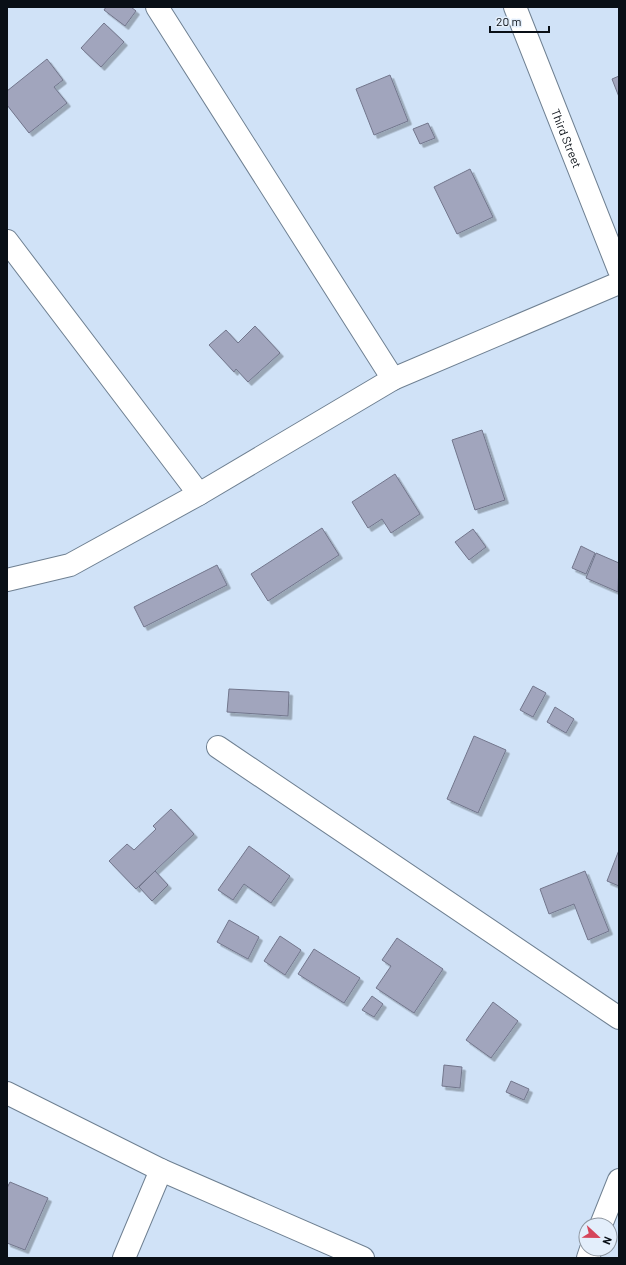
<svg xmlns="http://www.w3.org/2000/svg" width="626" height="1265" font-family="Barlow,sans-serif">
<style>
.building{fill:#a1a5bd;stroke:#72768c;filter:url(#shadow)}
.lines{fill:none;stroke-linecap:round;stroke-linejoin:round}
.minor-casing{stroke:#6f8092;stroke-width:24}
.tertiary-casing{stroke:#6f8092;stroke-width:24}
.secondary-casing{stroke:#6f8092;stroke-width:24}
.minor{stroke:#fff;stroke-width:22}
.tertiary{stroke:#fff;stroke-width:22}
.secondary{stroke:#fff;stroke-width:22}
.labels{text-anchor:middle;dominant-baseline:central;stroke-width:4;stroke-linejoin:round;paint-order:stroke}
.street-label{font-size:12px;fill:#090f16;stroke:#e3eefb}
</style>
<defs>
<filter id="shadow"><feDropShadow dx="3.5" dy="3.5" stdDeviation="0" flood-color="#0004"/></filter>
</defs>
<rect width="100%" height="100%" fill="#d0e2f7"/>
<g class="building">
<path d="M106,7H131L136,11L125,26L104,10Z"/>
<path d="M104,23L124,42L101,67L81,48Z"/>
<path d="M47,59L63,80L54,87L67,103L29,133L7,105V91Z"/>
<path d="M390,75L408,121L374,135L356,89Z"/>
<path d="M619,76V97L612,79Z"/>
<path d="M428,123L435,138L420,144L413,129Z"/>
<path d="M470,169L493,217L457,234L434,187Z"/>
<path d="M255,326L280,353L248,382L236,369L234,372L209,345L226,330L238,343Z"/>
<path d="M482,430L505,500L475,510L452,440Z"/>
<path d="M395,474L420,514L391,533L382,519L368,528L352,502Z"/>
<path d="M322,528L339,555L268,601L251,574Z"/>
<path d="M473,529L486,547L469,560L455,542Z"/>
<path d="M581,546L595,553L586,574L572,568Z"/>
<path d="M596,553L619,563L618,592L586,578Z"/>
<path d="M217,565L227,585L144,627L134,607Z"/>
<path d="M533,686L546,693L533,717L520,710Z"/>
<path d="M229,689L289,692L288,716L227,712Z"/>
<path d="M555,707L574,719L566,733L547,722Z"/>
<path d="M474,736L506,750L478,813L447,799Z"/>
<path d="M171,809L194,834L136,889L109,861L127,844L134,850L156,829L153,826Z"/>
<path d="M249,846L290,876L271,903L244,884L233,900L218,890Z"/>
<path d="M619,850V886L607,881Z"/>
<path d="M155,871L168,885L152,901L139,887Z"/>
<path d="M585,871L609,931L588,940L574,904L549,914L540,889Z"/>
<path d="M229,920L259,937L248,959L217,942Z"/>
<path d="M280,936L301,950L285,975L264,961Z"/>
<path d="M397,938L443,969L414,1013L376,988L391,966L382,960Z"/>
<path d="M314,949L360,978L344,1003L298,974Z"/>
<path d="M372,996L383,1004L374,1017L362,1010Z"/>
<path d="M493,1002L518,1021L491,1058L466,1040Z"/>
<path d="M444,1065L462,1067L460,1088L442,1086Z"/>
<path d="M511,1081L529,1089L524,1100L506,1092Z"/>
<path d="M10,1182L48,1198L25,1250L7,1243V1188Z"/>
</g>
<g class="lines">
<defs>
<g id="minor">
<path d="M157,7L393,379"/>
<path id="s1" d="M515,7L619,270"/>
<path d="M7,241L199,494"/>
<path d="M7,580L70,565L199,494L393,379L619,283"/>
<path d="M218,747L619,1018"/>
<path d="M124,1258L161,1170"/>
</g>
<path id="tertiary" d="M7,1093L161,1170L363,1258"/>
<g id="secondary">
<path d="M601,1225L619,1180"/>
<path d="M588,1258L591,1249"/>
</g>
</defs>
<use href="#minor" class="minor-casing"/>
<use href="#tertiary" class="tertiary-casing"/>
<use href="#secondary" class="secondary-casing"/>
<use href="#minor" class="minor"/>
<use href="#tertiary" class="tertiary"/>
<use href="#secondary" class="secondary"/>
</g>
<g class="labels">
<g class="street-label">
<text stroke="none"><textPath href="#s1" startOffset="141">Third Street</textPath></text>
</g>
</g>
<rect width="626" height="1265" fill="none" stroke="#090f16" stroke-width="16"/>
<g transform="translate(598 1237) rotate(112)"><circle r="19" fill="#e3eefb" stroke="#8c959f"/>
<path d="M0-3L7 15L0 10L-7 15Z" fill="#d5455a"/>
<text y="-6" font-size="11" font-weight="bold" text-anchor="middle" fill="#090f16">N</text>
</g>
<path d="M490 26v6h59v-6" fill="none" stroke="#090f16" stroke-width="2"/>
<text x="496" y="26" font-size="12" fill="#090f16" stroke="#e3eefb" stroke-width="3" paint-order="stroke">20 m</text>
</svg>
